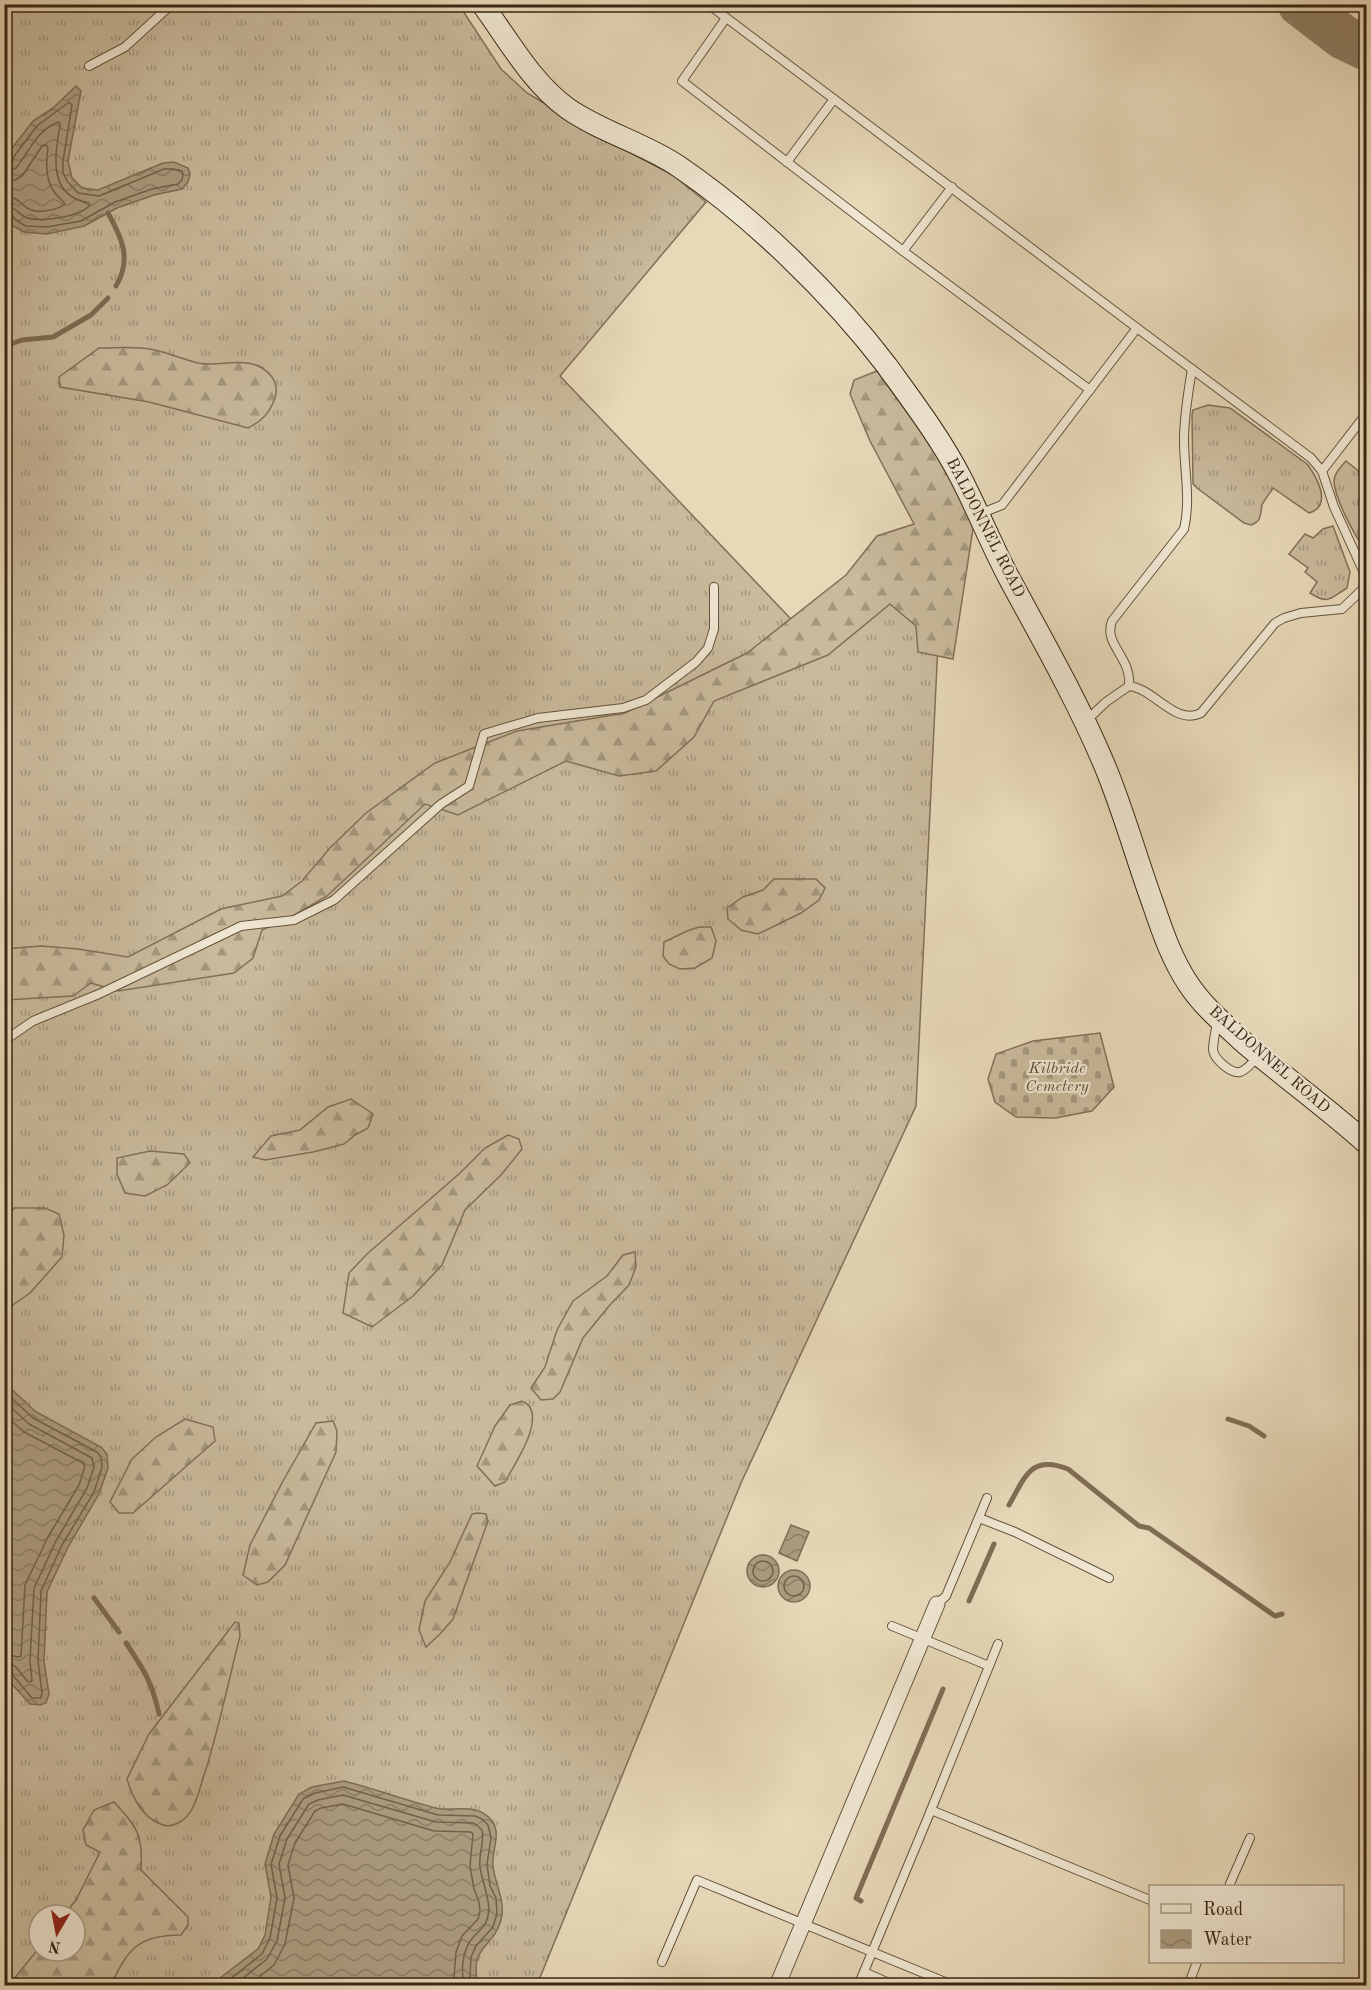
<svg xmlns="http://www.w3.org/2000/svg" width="1371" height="1990" font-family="'Old Standard TT',serif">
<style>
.grass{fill:url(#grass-tufts);stroke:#817058;stroke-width:1.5;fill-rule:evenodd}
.forest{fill:url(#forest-firs);stroke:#817058;stroke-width:1.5}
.cemetery{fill:url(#cemetery-stones);stroke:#817058;stroke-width:1.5}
.water{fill:url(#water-waves);stroke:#7e6d54;stroke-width:1.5}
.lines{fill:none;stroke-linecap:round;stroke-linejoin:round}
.shore{stroke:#72624a;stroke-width:1.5}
.stream{stroke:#7e6d54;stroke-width:5}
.taxiway{stroke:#908066;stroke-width:45}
.lane-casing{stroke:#64533c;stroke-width:10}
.street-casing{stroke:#64533c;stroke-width:17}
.secondary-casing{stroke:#392713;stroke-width:23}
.lane{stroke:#efe6d1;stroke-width:8}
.street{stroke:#efe6d1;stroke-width:15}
.secondary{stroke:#efe6d1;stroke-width:21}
.labels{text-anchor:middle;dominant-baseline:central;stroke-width:4.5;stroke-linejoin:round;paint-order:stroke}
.street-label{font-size:16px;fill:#392713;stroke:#efe6d1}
.park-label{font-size:16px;font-style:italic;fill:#5d4c35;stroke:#efe6d1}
</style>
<defs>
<pattern id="grass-tufts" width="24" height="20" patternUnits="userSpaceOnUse" patternTransform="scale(1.5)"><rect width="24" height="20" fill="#c9ba9c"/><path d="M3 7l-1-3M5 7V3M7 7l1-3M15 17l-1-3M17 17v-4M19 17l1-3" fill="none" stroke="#a4977e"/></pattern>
<pattern id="forest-firs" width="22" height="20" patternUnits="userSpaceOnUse" patternTransform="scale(1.5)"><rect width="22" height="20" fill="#c9ba9c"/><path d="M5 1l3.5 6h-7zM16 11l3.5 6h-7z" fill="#a4977e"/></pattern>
<pattern id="cemetery-stones" width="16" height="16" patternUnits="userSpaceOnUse" patternTransform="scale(1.5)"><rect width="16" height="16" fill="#c9ba9c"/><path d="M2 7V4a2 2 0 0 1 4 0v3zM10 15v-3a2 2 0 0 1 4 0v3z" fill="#a4977e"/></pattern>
<pattern id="water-waves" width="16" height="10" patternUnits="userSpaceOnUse" patternTransform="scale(1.5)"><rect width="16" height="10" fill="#ac9c80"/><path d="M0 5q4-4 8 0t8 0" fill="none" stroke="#8d7f68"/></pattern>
</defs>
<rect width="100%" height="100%" fill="#e7d8b8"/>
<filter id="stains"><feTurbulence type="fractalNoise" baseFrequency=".00333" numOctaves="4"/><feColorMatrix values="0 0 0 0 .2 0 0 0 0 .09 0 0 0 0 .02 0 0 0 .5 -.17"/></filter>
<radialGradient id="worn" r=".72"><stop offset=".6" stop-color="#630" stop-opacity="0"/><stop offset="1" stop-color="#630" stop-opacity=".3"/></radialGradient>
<g class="grass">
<path d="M5,5H459L501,69L527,93L604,139L673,175L706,202L560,376L809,638L942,559L916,1106L741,1483L537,1985L5,1986ZM39,1915H75V1951H39Z"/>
<path d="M1208,405L1230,408L1307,464C1317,477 1333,506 1309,513L1273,488C1270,493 1264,500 1262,505C1260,515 1262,521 1251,525L1244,523L1197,488L1193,484L1192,415L1193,410Z"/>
<path d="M1346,461L1366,477V550C1356,539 1334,497 1334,481C1334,474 1341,466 1346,461Z"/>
<path d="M1333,526L1350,572L1347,588C1329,599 1329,605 1310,593L1317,582L1305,572L1308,568L1289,554L1305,534L1313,538L1323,529Z"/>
</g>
<g class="forest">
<path d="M99,348C115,348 134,346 150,349C166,352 182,359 198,363C223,368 253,352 272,377C277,384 277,390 275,398C269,414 263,420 248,428L149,402L60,387L59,377Z"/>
<path d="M877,371L950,471L974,522L953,659L918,652L916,626L890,604L828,655L714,701L694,737L656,771L619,776L566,761L458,815L425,804L327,896L293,916L262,930L253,958L234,973L118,991L91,983L73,996L5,1000V949L41,946L78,949L128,957L221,909L282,896L302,881L330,848L366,813L435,763L517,731L625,713L747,653L846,575L877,536L914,524L870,441L850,394L854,380Z"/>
<path d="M774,879H816L825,888L819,900L801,913L758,934L741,930L728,919L727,908L743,897L763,890Z"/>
<path d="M699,927H711L716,941L712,958L695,968L680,969L669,964L663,956L664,942L687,931Z"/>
<path d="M351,1099L373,1114L368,1128L355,1135L344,1144L313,1152L265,1160L253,1157L271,1136L300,1130L328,1107Z"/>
<path d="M508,1135L519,1139L522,1149L501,1175L465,1210L442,1265L413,1296L372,1327L343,1313L349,1273L367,1254L459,1174L485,1148Z"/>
<path d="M150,1151L184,1154L190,1163L167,1185L145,1196L125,1193L117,1174V1158Z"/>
<path d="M14,1208H45L59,1214L64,1235L62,1257L30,1293L10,1307L5,1318V1221Z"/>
<path d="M635,1252L636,1267L629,1285L609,1306L583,1338L560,1392L553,1399L541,1400L531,1388L545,1367L557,1330L573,1301L607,1276L623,1255Z"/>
<path d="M522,1401C525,1403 528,1404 530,1407C541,1426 514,1465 505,1482L495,1486L477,1466L495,1426L510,1405Z"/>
<path d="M185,1419L213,1427L215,1441L133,1513H119L110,1502L132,1459L156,1437Z"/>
<path d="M333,1421L337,1431L336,1452L285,1565L268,1582L257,1585L243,1575L250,1545L283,1481L316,1423Z"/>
<path d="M478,1513L486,1514L488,1521L453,1619L440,1634L426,1647L419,1630L425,1601L450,1562L472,1514Z"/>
<path d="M235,1622L239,1623L240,1636C229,1679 220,1723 207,1766C202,1780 199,1796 192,1809C185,1822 171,1830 158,1823C141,1815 132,1796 127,1779L149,1734Z"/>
<path d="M114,1802C138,1828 143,1835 141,1870L188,1917V1925L181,1935C138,1935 128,1949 111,1985H9L39,1948V1951H75V1915H64L76,1900L100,1852L86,1845L83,1830L94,1810Z"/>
</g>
<path class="cemetery" d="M1100,1033L1114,1087L1092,1111L1055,1118L1016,1117L995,1102L988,1079L996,1054L1033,1041Z"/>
<g class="water">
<path d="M76,86L81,91L68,161L72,178L82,188L98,190L163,163L174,162L188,168L190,174L188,182L182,189L154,195L117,208L84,226L47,234L24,232L13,226L5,216V169L9,152L33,121L53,108Z"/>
<path d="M5,1383L36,1412L101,1447L107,1454L108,1468L99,1494L68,1547L47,1592L44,1661L49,1694L46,1703L40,1705L30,1704L10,1682L5,1672Z"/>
<path d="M791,1525L809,1532L797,1561L779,1553Z"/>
<circle cx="763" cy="1571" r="16"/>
<circle cx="794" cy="1586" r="16"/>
<path d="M344,1781C368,1787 391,1795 414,1802C423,1804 432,1808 441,1809C459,1810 480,1804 492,1821C502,1835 491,1851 493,1866C495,1885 506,1901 501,1920C493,1949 469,1945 478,1985H211L258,1949L265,1935L271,1897L265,1864L274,1834L299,1794L312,1787Z"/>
</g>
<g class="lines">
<g class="shore">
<path d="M4,165L12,162L15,155L37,126L69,102L72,105L63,161V172L67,181L78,193L99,196L164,169H173L182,171L183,174L182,180L178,184L152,189L115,202L81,221L47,227L26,226L17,221L10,214L4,213"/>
<path d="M4,172L16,168C29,152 37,129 59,122L60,125C55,155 47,196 89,203L90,205C80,217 39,223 25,217C17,213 15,206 4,205"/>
<path d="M4,181L15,180L23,175L42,146L46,145L48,148C46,163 45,180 55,193C58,197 62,200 65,204C57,210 41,213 31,210C20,206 21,197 4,196"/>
<path d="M4,1391L33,1418L97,1452L101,1457L102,1467L94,1492L62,1545L41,1591L38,1661L42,1693L41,1698H32L11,1673L4,1671"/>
<path d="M4,1401L29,1424L92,1458L94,1467L87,1488L56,1541L34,1588L30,1661L32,1681L28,1682L15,1666L4,1663"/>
<path d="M4,1414L24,1432L83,1463L85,1466L79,1485L48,1537L25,1585L21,1656L18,1657L4,1654"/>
<circle cx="763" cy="1571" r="10"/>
<circle cx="794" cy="1586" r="10"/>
<path d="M221,1986L262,1954L270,1938L277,1898L271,1864L280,1836L303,1799L315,1793L343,1787L438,1815L475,1816L482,1819L488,1825L491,1838L487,1864L490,1886L496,1898L497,1913L493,1927L476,1946L471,1957L470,1977L472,1986"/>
<path d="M233,1986L267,1959L277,1941L285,1898L279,1864L287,1839L309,1804L318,1800L343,1795L436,1822L474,1823L482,1830C485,1842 478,1855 480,1867C482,1884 494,1906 486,1922C483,1929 475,1934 471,1940C462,1952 461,1971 464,1986"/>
<path d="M248,1986L274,1965L285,1944L294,1898L288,1865L295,1843L315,1811L321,1808L343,1804L434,1831L471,1832L473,1834L470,1866L474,1889L479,1902L480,1911L478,1919L462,1936L456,1952L454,1977L455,1986"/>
</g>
<g class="stream">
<path d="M108,213C122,238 132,259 116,286"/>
<path d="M8,345L22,340L53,337L91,315L108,298"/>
<path d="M1228,1419L1249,1426L1264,1436"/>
<path d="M1009,1505C1025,1477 1031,1454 1068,1469L1139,1526L1149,1528L1275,1616L1282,1614"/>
<path d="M94,1598L119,1632"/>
<path d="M969,1601L994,1544"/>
<path d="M126,1643C144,1670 152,1682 159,1714"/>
<path d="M861,1901L856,1898L943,1689"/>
</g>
<path class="taxiway" d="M1300,4L1343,37L1366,48"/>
<defs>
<g id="lane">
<path d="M708,4L1137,328"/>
<path d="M726,18L682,81L787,162"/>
<path d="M89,66L125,47L172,4"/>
<path d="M834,99L787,162L903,251"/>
<path d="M952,187L903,251L1090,390"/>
<path d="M1322,471L1366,414"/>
<path d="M979,514L1002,505L1137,328L1311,458L1322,471L1334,507L1366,577"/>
<path d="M1129,686C1132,657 1103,645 1112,621L1184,529C1191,500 1184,469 1184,440C1184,416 1188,393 1192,369"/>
<path d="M1087,720L1106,702L1129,686C1155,689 1175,726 1201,713L1275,623L1284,618L1301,613L1342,609L1366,586"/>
<path d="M1217,1022C1216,1030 1213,1041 1213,1050C1214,1059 1231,1074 1240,1072C1247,1070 1253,1061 1258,1057"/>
<path d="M4,1041L33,1021L99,994L241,926L294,920L334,900L441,804L469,786L484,734L538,718L623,708L646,700L696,662L708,648L714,629V587"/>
<path d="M979,1518L1015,1532L1109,1578"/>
<path d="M937,1604L946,1596L987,1498"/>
<path d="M892,1626L989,1666"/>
<path d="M931,1810L1150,1900"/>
<path d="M1229,1886L1250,1838"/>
<path d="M662,1962L697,1880L955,1986"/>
<path d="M864,1972L896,1986"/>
<path d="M858,1986L931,1810L998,1644"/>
<path d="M1188,1986L1197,1962"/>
</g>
<path id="street" d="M777,1986L937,1604"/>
<path id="secondary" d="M482,4C508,39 531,82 567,108C601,132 644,143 678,166C752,216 833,295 887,366C913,402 941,439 961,478C978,511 992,546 1009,578C1042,639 1077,700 1104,764C1123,809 1136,857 1153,904C1163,933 1172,960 1189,985C1203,1006 1222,1022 1240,1039C1281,1075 1326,1107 1366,1143"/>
</defs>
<use href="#lane" class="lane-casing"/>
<use href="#street" class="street-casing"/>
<use href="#secondary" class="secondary-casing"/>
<use href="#lane" class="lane"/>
<use href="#street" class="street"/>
<use href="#secondary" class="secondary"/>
</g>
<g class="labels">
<g class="street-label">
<text transform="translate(985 528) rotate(63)">BALDONNEL ROAD</text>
<text transform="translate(1269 1060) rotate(41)">BALDONNEL ROAD</text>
</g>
<g class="park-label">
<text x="1057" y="1069">Kilbride<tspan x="1057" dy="18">Cemetery</tspan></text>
</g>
</g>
<rect width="1371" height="1990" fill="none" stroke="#e7d8b8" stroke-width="24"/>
<rect x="6" y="6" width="1359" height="1978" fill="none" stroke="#392713" stroke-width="3"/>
<rect x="12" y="12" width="1347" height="1966" fill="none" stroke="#392713" stroke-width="1.5"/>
<rect x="1149" y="1885" width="195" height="78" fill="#efe6d1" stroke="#a69a85" stroke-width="1.5"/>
<rect x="1161" y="1904" width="30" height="9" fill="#efe6d1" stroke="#a69a85" stroke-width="1.5"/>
<text x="1203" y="1915" font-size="18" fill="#392713">Road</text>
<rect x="1161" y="1930" width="30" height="18" fill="url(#water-waves)" stroke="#a69a85" stroke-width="1.5"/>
<text x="1203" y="1945" font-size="18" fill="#392713">Water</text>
<g transform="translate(57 1933) rotate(190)"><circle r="28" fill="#efe6d1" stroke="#a69a85" stroke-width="1.5"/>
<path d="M0-4.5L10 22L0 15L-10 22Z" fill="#8f2418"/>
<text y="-9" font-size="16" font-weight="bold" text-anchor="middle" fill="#392713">N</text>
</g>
<rect width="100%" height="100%" filter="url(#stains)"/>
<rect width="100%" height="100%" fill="url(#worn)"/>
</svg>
